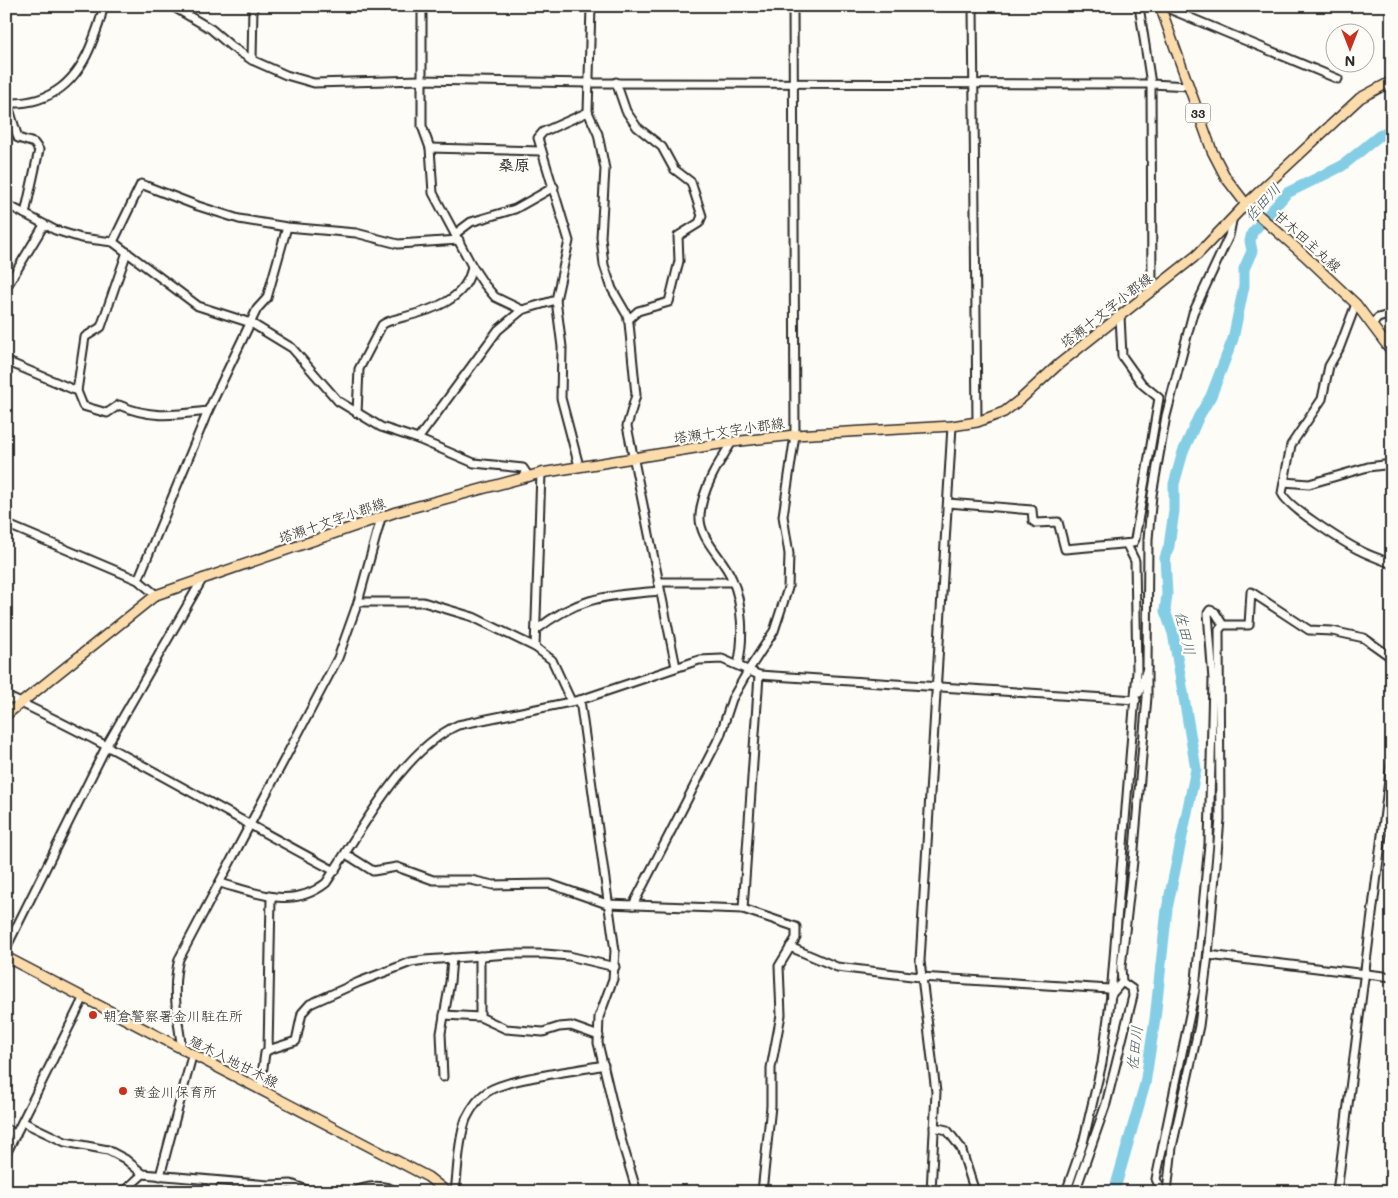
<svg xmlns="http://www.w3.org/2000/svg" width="1398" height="1198" font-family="Mali,'Klee One',sans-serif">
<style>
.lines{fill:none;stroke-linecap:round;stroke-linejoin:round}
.river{stroke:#84cee5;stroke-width:11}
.minor-casing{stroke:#2b2b2b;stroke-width:11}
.major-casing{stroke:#2b2b2b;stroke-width:12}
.minor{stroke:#fdfcf7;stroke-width:7}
.major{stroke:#fddcac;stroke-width:9}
.poi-dot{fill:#c8321e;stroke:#fdfcf7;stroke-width:2}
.labels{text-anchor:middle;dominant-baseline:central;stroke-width:4.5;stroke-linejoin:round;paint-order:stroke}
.shield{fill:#fdfcf7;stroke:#6a6a68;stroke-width:1}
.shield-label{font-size:12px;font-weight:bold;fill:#2b2b2b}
.street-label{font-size:14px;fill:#2b2b2b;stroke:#fdfcf7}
.poi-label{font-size:14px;fill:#2b2b2b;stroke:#fdfcf7;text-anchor:start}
.water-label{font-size:15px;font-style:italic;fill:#465c63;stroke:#fdfcf7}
.quarter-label{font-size:16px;font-weight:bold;fill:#2b2b2b;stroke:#fdfcf7}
</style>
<rect width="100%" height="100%" fill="#fdfcf7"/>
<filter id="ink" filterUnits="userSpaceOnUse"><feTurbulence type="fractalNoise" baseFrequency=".02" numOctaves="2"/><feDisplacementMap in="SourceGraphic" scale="10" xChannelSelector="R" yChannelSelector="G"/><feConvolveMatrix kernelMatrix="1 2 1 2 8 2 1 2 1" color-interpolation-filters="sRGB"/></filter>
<g filter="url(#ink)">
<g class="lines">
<path class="river" d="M1114,1192L1145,1084L1155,1019L1167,909L1196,769L1173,633L1165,611L1167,594L1165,558L1169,546L1174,511V484L1183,452L1199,416L1211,396L1233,339L1244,286V269L1252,251L1250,241L1252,233L1287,193L1342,166L1379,136L1392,130"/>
<defs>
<g id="minor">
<path d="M172,6L211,29L232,47L252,60L286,75L314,83L421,80L590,83L1151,84L1189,86"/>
<path d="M422,6V126L430,148L433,193L472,266L484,284L495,297L522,310"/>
<path d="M591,6L588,112L598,134L605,169L601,237L604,265L612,289L627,315L629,323L636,395L627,426L676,667"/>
<path d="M973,6L977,422"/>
<path d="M1139,6L1151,84L1152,291"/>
<path d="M1162,6L1338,79"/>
<path d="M252,60L253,6"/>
<path d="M616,82L626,111L637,127L662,147L674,169L691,182L702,216L699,223L678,236L679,261L669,302L638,311L628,320"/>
<path d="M7,102L18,138L34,143L39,150L25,214"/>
<path d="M6,103C52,105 78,81 93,40C97,29 102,18 103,6"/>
<path d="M430,148L541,151"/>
<path d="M6,204L55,230L81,238L113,242L198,306L251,323L292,348L338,401L381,427L418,439L474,463L523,468L529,477"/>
<path d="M455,234L471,222L515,209L554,187"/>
<path d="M113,242L141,184L198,206L239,219L287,227L356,233L398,244L459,240"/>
<path d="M127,252L101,327L85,337L77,391L83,406L107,413L119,405C151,419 174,415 208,411"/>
<path d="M6,288L44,225"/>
<path d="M1356,304L1339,349L1329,366L1322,399L1291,445L1282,493C1286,506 1345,543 1359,550C1370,556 1381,559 1392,564"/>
<path d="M1372,324L1378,318L1392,314"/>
<path d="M6,361L77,391"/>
<path d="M357,413L359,369L382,325C388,320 397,319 404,317C432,310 467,300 472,266"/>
<path d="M418,439L498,330L522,310L556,300"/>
<path d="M732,442C718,464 702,489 700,515C698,539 724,558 732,579C743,604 744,639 738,665"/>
<path d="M579,466L561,398L562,347L556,300L569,241L538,138L543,132L588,112"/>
<path d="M1284,482L1309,484L1368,467L1392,464"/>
<path d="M948,503L1032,510L1033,521L1036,523L1058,522L1065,549L1133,543L1135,539L1159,398L1142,384L1122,356L1120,316"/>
<path d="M6,524L138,580L156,595"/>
<path d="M138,580L208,411L257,309L267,298L287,227"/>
<path d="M658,582H733"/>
<path d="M358,602H423L473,617L535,647L552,660L571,701"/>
<path d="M536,630C579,596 607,596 660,591"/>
<path d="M535,647L541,473"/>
<path d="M1139,693L1147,668L1148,539L1152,495L1166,416L1193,313L1229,236L1232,221"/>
<path d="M6,696C119,748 225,813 335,871"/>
<path d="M580,700L615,951L613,979L599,1017L598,1043L621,1139L637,1192"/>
<path d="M346,854L373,871L397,867L433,880H471L493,885L550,884L607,904L743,909L796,927V938L779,966L781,1015L771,1068V1106L762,1192"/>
<path d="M220,883C257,893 292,910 326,883C360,833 402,750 458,725L580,700L699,660L722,659L759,675L1136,700"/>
<path d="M633,905L720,736L732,699L748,671L774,631L788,588L789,554L783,516L795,435L793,6"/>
<path d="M743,909L759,675"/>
<path d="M790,947L837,967L920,977L1110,989L1111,993"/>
<path d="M6,948L107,745L203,578"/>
<path d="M1208,955L1392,977"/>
<path d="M1111,995L1122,982"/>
<path d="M444,1015L480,1017L506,1029L543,1032L559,1027L571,1026L599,1036"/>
<path d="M480,1017V956"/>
<path d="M182,1050C178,1019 171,990 179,959L338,658L358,602L381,518"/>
<path d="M268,1050L296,1041L302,1013L310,1004L359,982L411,962L425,960L510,954H545L569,956L615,967"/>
<path d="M443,1077L441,1033L450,982L452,958"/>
<path d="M260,1089L265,1053L268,1050L271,898"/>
<path d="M23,1122L65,1142L108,1150L125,1159L143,1174L269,1185L291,1184L312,1192"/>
<path d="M934,1127L947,1130L961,1148L975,1192"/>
<path d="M6,1129L16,1135"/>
<path d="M6,1154L83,999"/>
<path d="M160,1176L192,1056"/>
<path d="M123,1192L143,1174"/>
<path d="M211,1192L213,1181"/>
<path d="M352,1192C367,1186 382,1183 397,1192"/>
<path d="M455,1192C458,1169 458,1141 466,1119C471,1109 478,1098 487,1092C508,1078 576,1071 604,1065"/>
<path d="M931,1192L936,1092L920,961L952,426"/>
<path d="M1066,1192L1083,1143L1102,1063L1111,995L1137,671L1135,561L1127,545"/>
<path d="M1075,1192L1106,1104L1133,996L1132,989L1122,982L1121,967L1133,861L1147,697V668"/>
<path d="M1162,1192L1156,1179L1195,990L1209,844L1213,680L1208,613L1210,610L1215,612L1223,625"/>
<path d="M1167,1192L1172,1147L1199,1026L1208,955L1220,819L1219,630L1223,625H1249L1251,592L1309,630L1332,631L1364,638L1392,658"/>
<path d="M1337,1192L1392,756"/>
</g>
<g id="major">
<path d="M1160,6L1212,151L1226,178L1246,204L1304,255L1356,304L1392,352"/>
<path d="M6,715L156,595L396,512L541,473L732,442L795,435L952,426L977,422L1004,412L1022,398L1059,364L1197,255L1246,204L1360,98L1392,81"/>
<path d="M6,957L428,1177L447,1192"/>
</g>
</defs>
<use href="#minor" class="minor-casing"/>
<use href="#major" class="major-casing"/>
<use href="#minor" class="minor"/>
<use href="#major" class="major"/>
</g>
</g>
<g class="poi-dot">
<circle cx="93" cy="1015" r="5"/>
<circle cx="123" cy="1091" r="5"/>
</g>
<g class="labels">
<rect class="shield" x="1185.5" y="103.5" width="25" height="19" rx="4"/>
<g class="shield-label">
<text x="1198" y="113">33</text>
</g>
<g class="street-label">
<text transform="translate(1308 241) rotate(42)">甘木田主丸線</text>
<text transform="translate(1106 310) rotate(-38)">塔瀬十文字小郡線</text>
<text transform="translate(729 430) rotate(-8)">塔瀬十文字小郡線</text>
<text transform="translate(332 520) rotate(-19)">塔瀬十文字小郡線</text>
<text transform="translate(234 1061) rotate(27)">殖木入地甘木線</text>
</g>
<g class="poi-label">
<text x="103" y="1015">朝倉警察署金川駐在所</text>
<text x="133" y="1091">黄金川保育所</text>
</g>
<g class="water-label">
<text transform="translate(1262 202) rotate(-47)">佐田川</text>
<text transform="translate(1186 633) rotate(77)">佐田川</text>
<text transform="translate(1134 1048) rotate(-83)">佐田川</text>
</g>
<g class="quarter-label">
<text x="514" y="164">桑原</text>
</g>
</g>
<rect width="1398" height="1198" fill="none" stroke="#fdfcf7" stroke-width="25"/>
<rect x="12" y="12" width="1373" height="1173" fill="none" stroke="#2b2b2b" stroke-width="2" filter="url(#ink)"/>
<g transform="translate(1350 48) rotate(180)"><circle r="24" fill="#fdfcf7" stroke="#a9a8a5"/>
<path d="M0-4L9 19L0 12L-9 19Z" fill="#c8321e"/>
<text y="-8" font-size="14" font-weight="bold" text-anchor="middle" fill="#2b2b2b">N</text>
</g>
</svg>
